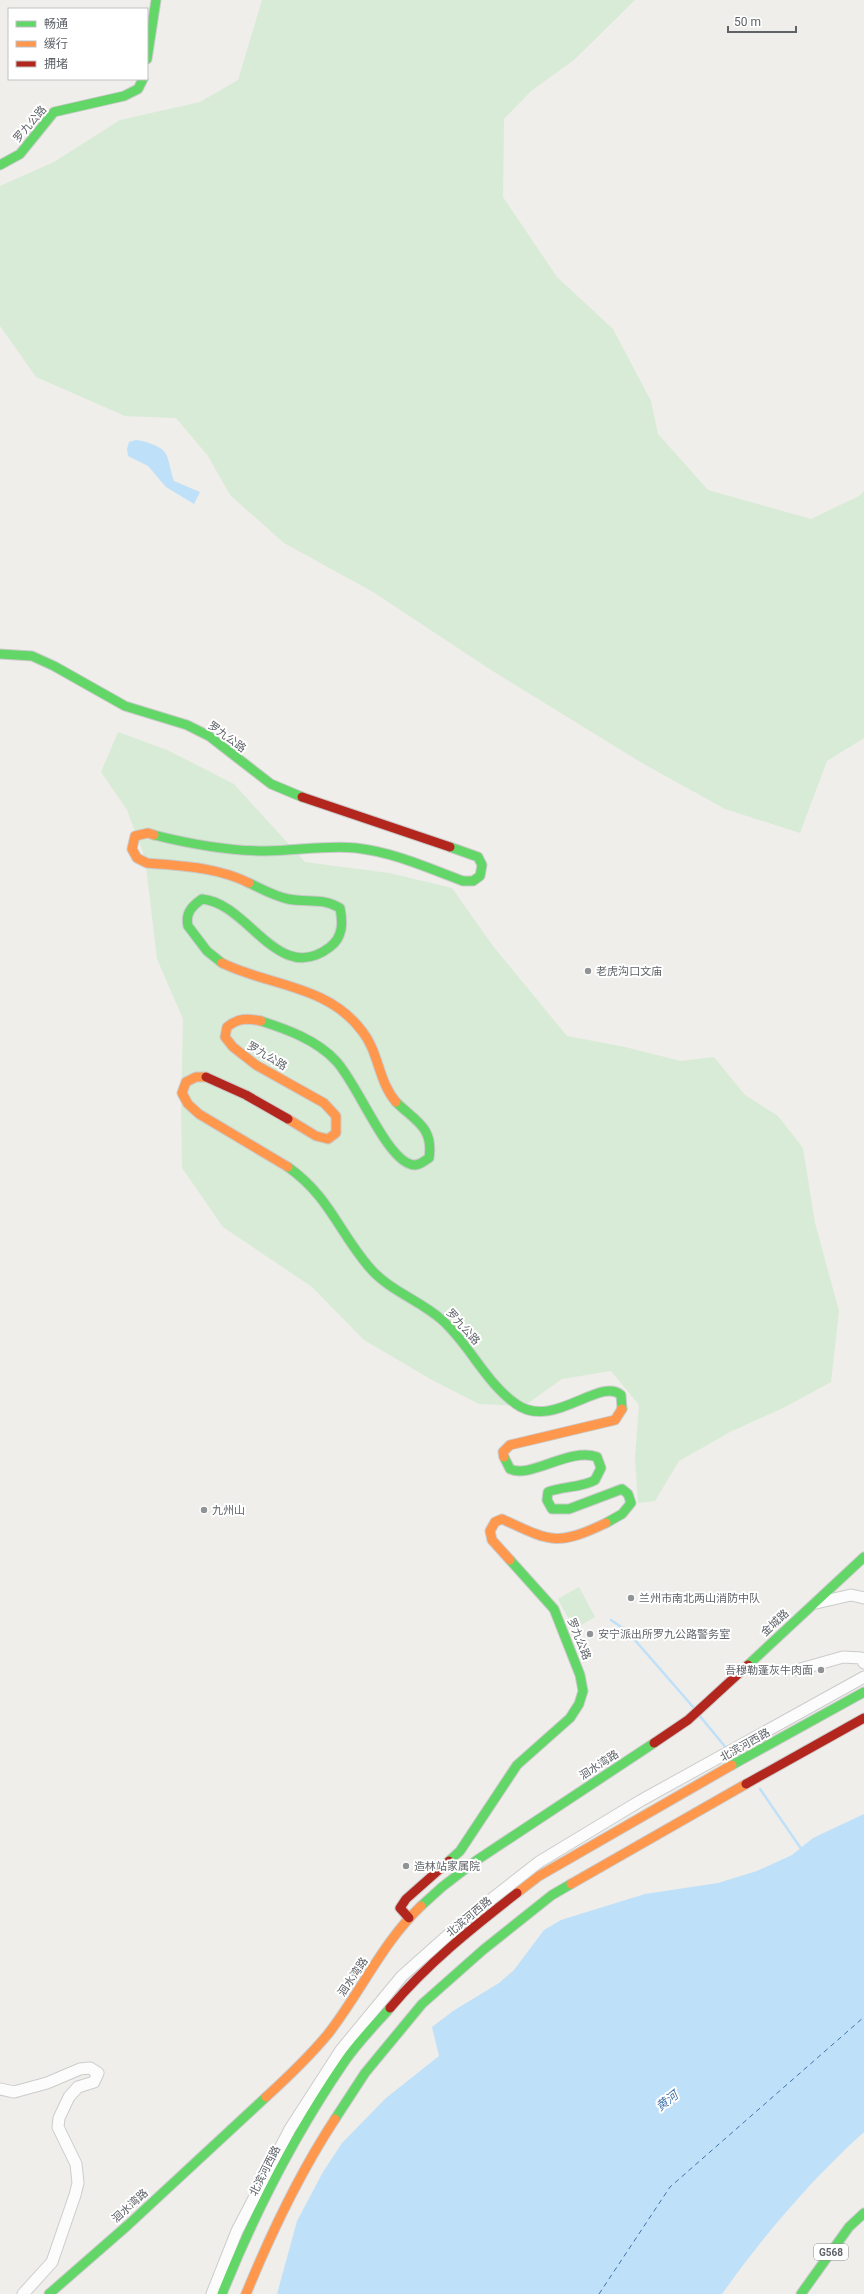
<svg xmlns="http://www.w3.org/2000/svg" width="864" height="2294" font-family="Roboto,'Noto Sans SC',sans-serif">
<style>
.green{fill:#d8ebd6}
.water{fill:#bfe0f9}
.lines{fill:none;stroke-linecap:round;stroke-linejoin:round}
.stream{stroke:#bfe0f9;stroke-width:2.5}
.ferry{stroke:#4174aa;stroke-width:1;stroke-dasharray:5 4;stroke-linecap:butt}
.street-casing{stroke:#cbcccc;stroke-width:13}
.fast-casing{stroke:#cacacb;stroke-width:11}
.slow-casing{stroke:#cacacb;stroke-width:11}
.jam-casing{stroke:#cacacb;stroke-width:11}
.street{stroke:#fdfcfc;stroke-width:11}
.fast{stroke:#63d668;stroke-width:9}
.slow{stroke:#ff974d;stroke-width:9}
.jam{stroke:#b3261e;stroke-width:9}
.poi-dot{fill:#919496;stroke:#fff;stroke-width:1.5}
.labels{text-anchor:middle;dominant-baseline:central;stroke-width:4;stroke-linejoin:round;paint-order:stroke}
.shield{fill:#fff;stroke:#8f9295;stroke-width:1}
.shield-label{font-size:10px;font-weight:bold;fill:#5f6368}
.street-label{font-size:11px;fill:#5f6368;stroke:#fff}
.poi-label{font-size:11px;fill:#5f6368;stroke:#fff;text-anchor:start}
.water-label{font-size:12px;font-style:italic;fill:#4174aa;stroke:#fff}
</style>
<rect width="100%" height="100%" fill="#efeeea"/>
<g class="green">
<path d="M262,0H635L574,60L531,91L504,119L503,197L557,277L613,329L651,401L658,434L708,490L811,519L859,496L864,491V738L827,761L800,833L725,809L642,763L491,670L373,592L284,543L230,495L208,456L176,418L125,416L36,377L0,326V186L54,162L120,120L200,102L238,80Z"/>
<path d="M118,732L167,750L234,784L305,862L389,873L452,888L493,946L567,1036L625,1047L681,1061L714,1057L745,1095L778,1116L803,1148L815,1223L839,1311L831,1382L785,1407L730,1432L679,1461L655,1501L638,1503L635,1458L639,1405L611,1371L562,1379L524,1406L479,1404L432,1380L364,1340L312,1287L223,1227L182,1168L181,1109L183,1019L157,959L145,858L127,810L101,772Z"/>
<path d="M579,1587L595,1617L574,1629L558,1599Z"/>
</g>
<g class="water">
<path d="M136,440C145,441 162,446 166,454C169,459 171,474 174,481L200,492L194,504L166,487L148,466L128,456L127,449L129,442Z"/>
<path d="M864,1814V2132C811,2180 763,2236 722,2294H277L297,2221L323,2172L342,2143L386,2098L439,2056L432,2027L453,2011L499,1983L514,1970L544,1930L561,1920L645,1894L718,1883L757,1871L792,1855L813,1838Z"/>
</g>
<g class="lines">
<g class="stream">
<path d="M611,1620L627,1631L694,1708"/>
<path d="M699,1715L727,1749"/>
<path d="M760,1789L802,1850"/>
</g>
<path class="ferry" d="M599,2294L670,2187L864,2017"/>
<defs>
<g id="street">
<path d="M816,1603L851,1595L864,1598"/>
<path d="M797,1670L843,1657L861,1658L864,1663"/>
<path d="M0,2089L14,2092L47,2083L80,2069L90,2068L98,2073L94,2082L78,2087L69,2097L59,2118L58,2127L76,2164L78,2183L75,2195L52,2262L23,2294"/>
<path d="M212,2294L237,2231L290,2129L341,2050L402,1976L466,1919L539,1862L640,1801L864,1677"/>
</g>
<g id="fast">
<path d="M147,59L156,0"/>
<path d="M0,165L20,154L54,112L124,96L138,89L143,79"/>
<path d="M0,654L32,656L54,666L125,706L187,725L209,736L271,784L302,797"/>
<path d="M154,835C190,844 227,851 265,851C295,851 325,845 356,848C393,852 428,868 463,881H473L480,876L482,865L478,857L450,847"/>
<path d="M222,963L207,951L188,926C185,913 192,906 202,899C249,903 278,987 330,947C343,937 343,923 340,908C322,897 307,903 288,899C274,896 262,889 249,883"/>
<path d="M261,1021C286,1029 317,1040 336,1061C357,1083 385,1156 410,1164C417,1167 423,1162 429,1158C434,1127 415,1121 396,1102"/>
<path d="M288,1167C330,1197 338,1231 369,1267C389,1291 420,1300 442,1320C470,1345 485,1382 516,1404C553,1431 600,1376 621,1395L622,1409"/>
<path d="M504,1457L510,1469C531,1479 569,1447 597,1457L601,1468L595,1480C581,1488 563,1486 548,1492L547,1500L552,1509H569L622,1489L628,1494L631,1503L622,1514L606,1523"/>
<path d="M748,1665L864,1557"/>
<path d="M732,1765L864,1692"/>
<path d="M449,1861L460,1851L517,1765L570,1718L579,1704L583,1691L580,1675L554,1609L510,1560"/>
<path d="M421,1906L442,1887L477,1860L654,1743"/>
<path d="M335,2119L365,2073L422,2004L483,1950L552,1895L571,1884"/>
<path d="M49,2294L128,2225L266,2097"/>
<path d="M222,2294C255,2212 295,2134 345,2061C358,2042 375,2025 390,2008"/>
<path d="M801,2294L849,2227L864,2213"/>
</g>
<g id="slow">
<path d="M154,835L148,833L135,836L132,849L137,858L147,863C182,866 217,867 249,883"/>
<path d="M222,963C269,986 328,985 362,1031C379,1052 378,1081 396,1102"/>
<path d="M261,1021C247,1018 238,1018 227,1027L225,1037L233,1047L256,1065L324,1103L336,1116V1133L328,1139L316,1136L288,1119"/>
<path d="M206,1077H196L186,1082L182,1093L188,1104L199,1114L288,1167"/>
<path d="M504,1457L503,1452L510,1445L615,1420L622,1409"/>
<path d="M510,1560L492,1540L490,1531L495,1522L502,1519C550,1541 556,1547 606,1523"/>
<path d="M571,1884L746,1784"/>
<path d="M517,1893L539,1876L732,1765"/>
<path d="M266,2097C288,2077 309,2057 328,2034C361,1992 382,1943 421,1906"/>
<path d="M246,2294C271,2233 299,2174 335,2119"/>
</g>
<g id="jam">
<path d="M302,797L450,847"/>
<path d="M206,1077L246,1095L288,1119"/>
<path d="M654,1743L688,1720L748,1665"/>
<path d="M746,1784L864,1718"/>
<path d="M409,1918L400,1908L406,1899L449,1861"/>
<path d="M390,2008C427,1964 472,1928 517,1893"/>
</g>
</defs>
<use href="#street" class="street-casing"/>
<use href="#fast" class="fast-casing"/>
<use href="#slow" class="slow-casing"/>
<use href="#jam" class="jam-casing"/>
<use href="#street" class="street"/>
<use href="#fast" class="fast"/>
<use href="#slow" class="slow"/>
<use href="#jam" class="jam"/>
</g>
<g class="poi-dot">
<circle cx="588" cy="971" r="4"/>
<circle cx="204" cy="1510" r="4"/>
<circle cx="631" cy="1598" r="4"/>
<circle cx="590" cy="1634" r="4"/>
<circle cx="821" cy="1670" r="4"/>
<circle cx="406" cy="1866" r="4"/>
</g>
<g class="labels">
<rect class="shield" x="814" y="2244" width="34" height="16" rx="3"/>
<g class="shield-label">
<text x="831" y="2252">G568</text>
</g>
<g class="street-label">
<text transform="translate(30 124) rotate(-49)">罗九公路</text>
<text transform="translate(227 737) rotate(36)">罗九公路</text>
<text transform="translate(267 1056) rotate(31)">罗九公路</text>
<text transform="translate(463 1327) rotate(48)">罗九公路</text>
<text transform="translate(775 1623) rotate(-43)">金城路</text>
<text transform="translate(579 1639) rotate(68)">罗九公路</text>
<text transform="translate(745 1745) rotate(-29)">北滨河西路</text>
<text transform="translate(599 1765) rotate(-33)">洄水湾路</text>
<text transform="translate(469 1917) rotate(-40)">北滨河西路</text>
<text transform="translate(353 1977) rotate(-56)">洄水湾路</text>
<text transform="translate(265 2171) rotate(-63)">北滨河西路</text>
<text transform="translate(130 2206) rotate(-42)">洄水湾路</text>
</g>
<g class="poi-label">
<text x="596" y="971">老虎沟口文庙</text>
<text x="212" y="1510">九州山</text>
<text x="639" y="1598">兰州市南北两山消防中队</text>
<text x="598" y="1634">安宁派出所罗九公路警务室</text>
<text x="813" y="1670" text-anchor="end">吾穆勒蓬灰牛肉面</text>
<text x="414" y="1866">造林站家属院</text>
</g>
<g class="water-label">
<text transform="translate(667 2101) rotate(-38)">黄河</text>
</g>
</g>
<rect x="8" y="8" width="140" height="72" fill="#ffffff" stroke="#bfc1c3"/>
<rect x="16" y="21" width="20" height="6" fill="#63d668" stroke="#bfc1c3"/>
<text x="44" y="28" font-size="12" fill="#5f6368">畅通</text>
<rect x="16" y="41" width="20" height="6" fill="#ff974d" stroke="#bfc1c3"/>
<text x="44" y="48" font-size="12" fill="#5f6368">缓行</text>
<rect x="16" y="61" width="20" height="6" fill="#b3261e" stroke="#bfc1c3"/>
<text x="44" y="68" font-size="12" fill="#5f6368">拥堵</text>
<path d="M728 26v6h68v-6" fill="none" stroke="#5f6368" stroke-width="2"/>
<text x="734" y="26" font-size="12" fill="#5f6368" stroke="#ffffff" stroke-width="3" paint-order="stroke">50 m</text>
</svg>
